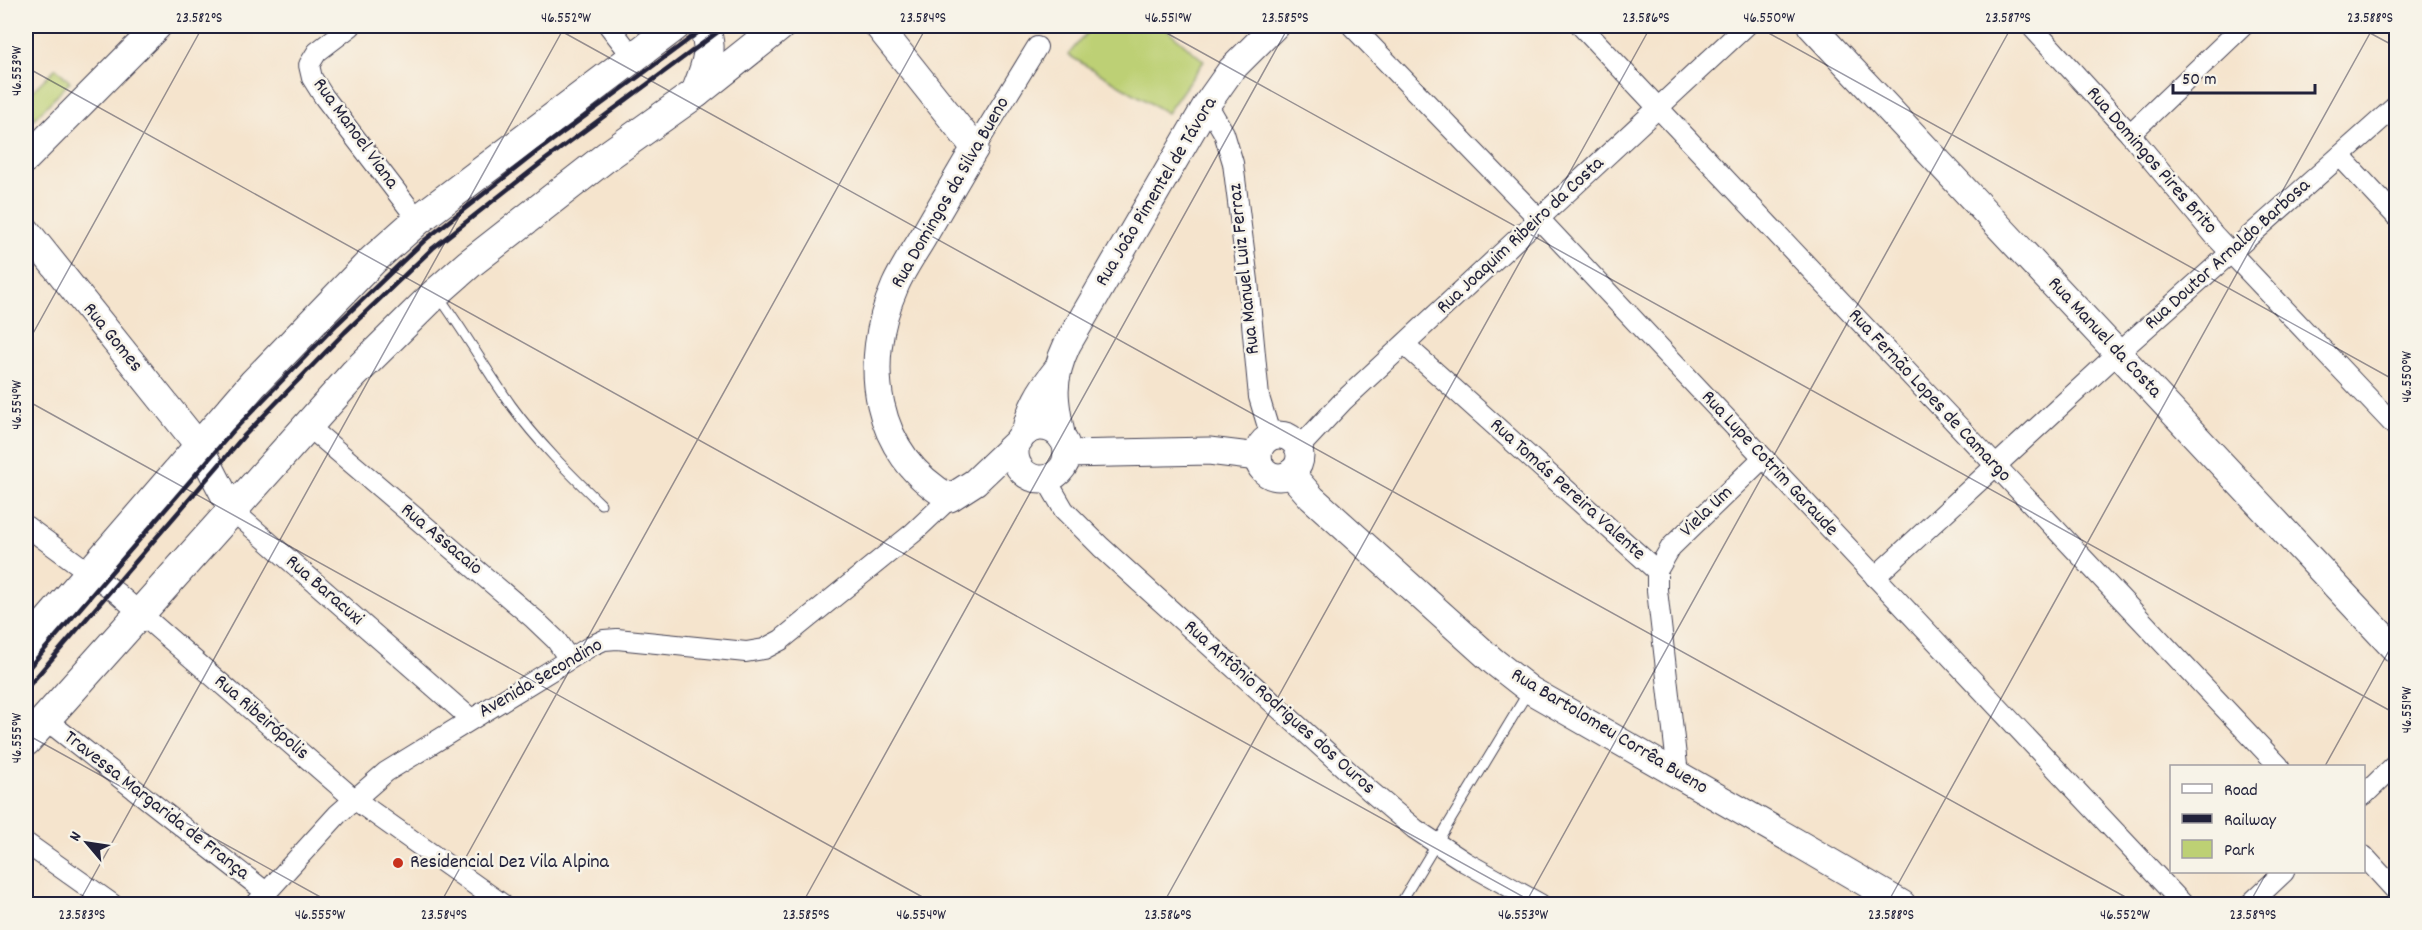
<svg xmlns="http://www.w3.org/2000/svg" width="2422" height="930" font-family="Dekko,sans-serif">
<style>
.green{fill:#bdd074;stroke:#707958;stroke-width:1.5}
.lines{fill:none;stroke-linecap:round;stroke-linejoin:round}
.lane-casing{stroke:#423f51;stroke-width:11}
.street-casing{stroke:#423f51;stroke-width:22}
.secondary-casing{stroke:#423f51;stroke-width:29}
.primary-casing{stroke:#423f51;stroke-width:32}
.lane{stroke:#fff;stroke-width:9}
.street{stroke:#fff;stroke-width:20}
.secondary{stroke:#fff;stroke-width:27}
.primary{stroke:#fff;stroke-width:30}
.rail{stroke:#22223b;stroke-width:4.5}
.ticks{fill:none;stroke:#22223b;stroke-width:1.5;stroke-opacity:0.45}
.poi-dot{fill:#c8321e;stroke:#f7f3e8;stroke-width:2}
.labels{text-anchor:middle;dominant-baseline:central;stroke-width:5;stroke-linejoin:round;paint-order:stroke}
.street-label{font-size:20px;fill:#22223b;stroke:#f7f3e8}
.poi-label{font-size:20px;fill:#22223b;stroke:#f7f3e8;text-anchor:start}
.neatline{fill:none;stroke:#22223b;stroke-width:2}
.ticks-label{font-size:15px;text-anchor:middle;fill:#22223b}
</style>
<rect width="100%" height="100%" fill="#f7f3e8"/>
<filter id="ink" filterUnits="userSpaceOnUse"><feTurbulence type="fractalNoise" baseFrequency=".0167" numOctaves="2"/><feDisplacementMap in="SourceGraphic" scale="12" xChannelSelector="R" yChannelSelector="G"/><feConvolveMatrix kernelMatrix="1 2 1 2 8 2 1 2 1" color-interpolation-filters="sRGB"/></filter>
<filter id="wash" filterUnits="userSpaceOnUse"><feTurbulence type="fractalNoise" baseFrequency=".008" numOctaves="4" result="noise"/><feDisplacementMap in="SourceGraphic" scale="24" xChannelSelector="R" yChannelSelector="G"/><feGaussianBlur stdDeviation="1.35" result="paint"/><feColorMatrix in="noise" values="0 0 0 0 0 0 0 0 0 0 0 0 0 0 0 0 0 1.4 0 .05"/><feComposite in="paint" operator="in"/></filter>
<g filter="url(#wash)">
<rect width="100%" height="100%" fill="#f5e4cd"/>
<g class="green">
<path d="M1092,26H1163L1204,61L1167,113L1068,55Z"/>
<path d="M56,68L70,82L26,127V97Z"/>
</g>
</g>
<g filter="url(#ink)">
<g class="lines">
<defs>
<g id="lane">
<path d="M439,297C465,332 486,370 511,405C537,441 569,473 601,504"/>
<path d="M1400,904L1528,692"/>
</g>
<g id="street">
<path d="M351,26L317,52L309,65L312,78L324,97L418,220"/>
<path d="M609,26L633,57"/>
<path d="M1352,26L1540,220L2183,904"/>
<path d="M1581,26L2279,766"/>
<path d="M2031,26L2130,134L2214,235L2396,427"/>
<path d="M1207,104L1224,133L1233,163L1248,281L1259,397L1271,437"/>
<path d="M2130,134L2243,26"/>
<path d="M975,148L1037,47"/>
<path d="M2340,156L2396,216"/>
<path d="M1405,345L1657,571V590L1678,774"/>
<path d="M308,426L534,619L556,640L569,659"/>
<path d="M1298,449L1343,401L1746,26"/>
<path d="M1046,479L1064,510L1101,547L1370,791L1415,829L1465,862L1540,904"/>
<path d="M232,510L471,719"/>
<path d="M26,526L117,593L354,799L502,904"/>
<path d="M1657,571L1671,547L1763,458"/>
<path d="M1875,577L2118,353L2396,106"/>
<path d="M45,719L267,893"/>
<path d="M2364,795L2396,764"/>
<path d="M26,843L112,904"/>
<path d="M2364,856L2396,891"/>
<path d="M256,904L338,814L386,772L591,646L604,640L617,639L746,652L764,649L781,640L913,533L950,498"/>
<path d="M2250,904L2284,872"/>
</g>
<g id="secondary">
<path d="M878,26L975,148C957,178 940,208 922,239C913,254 902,270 895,286C861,363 873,454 950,498L975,482L1020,439"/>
<path d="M1811,26L2396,650"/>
<path d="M26,159L158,26"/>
<path d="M26,230L199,446L232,510"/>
<circle cx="1041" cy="453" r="26"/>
<path d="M1025,433C1030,408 1040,391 1056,371"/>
<circle cx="1279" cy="456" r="21"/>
<path d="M1062,438C1054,401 1050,381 1067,345L1207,104L1231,70L1275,26"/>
<path d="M1067,454L1209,451L1258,457"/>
<path d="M1292,472L1298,482L1312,498L1493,661L1530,690L1808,849L1902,904"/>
</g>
<g id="primary">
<path d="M696,93C704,72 717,45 701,26"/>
<path d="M26,647L253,384L373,260L418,220L675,26"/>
<path d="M26,741L354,374L436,293L469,264L606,157L696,93L780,26"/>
</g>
</defs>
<use href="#lane" class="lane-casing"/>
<use href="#street" class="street-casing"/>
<use href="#secondary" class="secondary-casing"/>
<use href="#primary" class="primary-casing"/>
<use href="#lane" class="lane"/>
<use href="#street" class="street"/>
<use href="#secondary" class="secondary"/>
<use href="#primary" class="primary"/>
<g class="rail">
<path d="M26,671L234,430L337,324L425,240L538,151L707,26"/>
<path d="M26,689L243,437L345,332L433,248L545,160L726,26"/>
</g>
</g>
</g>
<path class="ticks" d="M552,26L2138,904M1154,26L2396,714M1756,26L2396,381M2357,26L2396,47M26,67L1536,904M26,346L203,26M26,400L935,904M26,734L333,904M2325,766L2396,638M78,904L565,26M440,904L927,26M802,904L1289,26M1163,904L1651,26M1525,904L2012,26M1887,904L2374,26M2249,904L2267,872"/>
<circle class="poi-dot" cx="398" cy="863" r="6"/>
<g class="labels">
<g class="street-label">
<text transform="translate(355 134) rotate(54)">Rua Manoel Viana</text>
<text transform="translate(2151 161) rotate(49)">Rua Domingos Pires Brito</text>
<text transform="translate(1157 192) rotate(-59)">Rua João Pimentel de Távora</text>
<text transform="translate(951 193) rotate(-60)">Rua Domingos da Silva Bueno</text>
<text transform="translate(1521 236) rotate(-43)">Rua Joaquim Ribeiro da Costa</text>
<text transform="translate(2228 255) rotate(-42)">Rua Doutor Arnaldo Barbosa</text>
<text transform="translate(1245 269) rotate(-96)">Rua Manuel Luiz Ferraz</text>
<text transform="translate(112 338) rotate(51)">Rua Gomes</text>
<text transform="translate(2104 338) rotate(47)">Rua Manuel da Costa</text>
<text transform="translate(1929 396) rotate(47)">Rua Fernão Lopes de Camargo</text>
<text transform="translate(1769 464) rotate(47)">Rua Lupe Cotrim Garaude</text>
<text transform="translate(1567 490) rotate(42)">Rua Tomás Pereira Valente</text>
<text transform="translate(1707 512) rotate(-44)">Viela Um</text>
<text transform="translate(441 540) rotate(40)">Rua Assacaio</text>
<text transform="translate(324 591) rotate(41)">Rua Baracuxi</text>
<text transform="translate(541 679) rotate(-30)">Avenida Secondino</text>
<text transform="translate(1279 708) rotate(42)">Rua Antônio Rodrigues dos Ouros</text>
<text transform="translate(261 718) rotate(41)">Rua Ribeirópolis</text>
<text transform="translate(1609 732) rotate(31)">Rua Bartolomeu Corrêa Bueno</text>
<text transform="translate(156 806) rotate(38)">Travessa Margarida de França</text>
</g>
<g class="poi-label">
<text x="410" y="863">Residencial Dez Vila Alpina</text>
</g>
</g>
<rect width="2422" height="930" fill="none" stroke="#f7f3e8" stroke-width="66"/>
<rect x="2170" y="765" width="195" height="108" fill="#f7f3e8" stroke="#a29fa3" stroke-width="1.5"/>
<rect x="2182" y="784" width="30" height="9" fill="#ffffff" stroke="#a29fa3" stroke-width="1.5"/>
<text x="2224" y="795" font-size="18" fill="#22223b">Road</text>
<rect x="2182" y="814" width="30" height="9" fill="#22223b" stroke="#a29fa3" stroke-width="1.5"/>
<text x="2224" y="825" font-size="18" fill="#22223b">Railway</text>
<rect x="2182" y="840" width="30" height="18" fill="#bdd074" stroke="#a29fa3" stroke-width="1.5"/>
<text x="2224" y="855" font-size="18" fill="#22223b">Park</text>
<g transform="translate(87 843) rotate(299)" stroke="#f7f3e8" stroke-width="4.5" paint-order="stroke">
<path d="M0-4.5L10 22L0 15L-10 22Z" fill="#22223b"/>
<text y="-9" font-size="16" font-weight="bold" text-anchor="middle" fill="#22223b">N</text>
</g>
<path d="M2173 84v9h142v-9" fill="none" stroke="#22223b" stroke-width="3"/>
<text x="2182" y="84" font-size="18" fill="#22223b" stroke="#f7f3e8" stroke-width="4.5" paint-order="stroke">50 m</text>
<rect x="33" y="33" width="2356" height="864" class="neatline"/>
<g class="ticks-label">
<text x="199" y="22">23.582°S</text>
<text x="566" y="22">46.552°W</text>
<text x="923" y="22">23.584°S</text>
<text x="1168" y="22">46.551°W</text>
<text x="1285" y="22">23.585°S</text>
<text x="1646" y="22">23.586°S</text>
<text x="1769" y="22">46.550°W</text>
<text x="2008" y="22">23.587°S</text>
<text x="2370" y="22">23.588°S</text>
<text transform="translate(16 71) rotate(-90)" y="5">46.553°W</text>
<text transform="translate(2406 377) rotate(-90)" y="5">46.550°W</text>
<text transform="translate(16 405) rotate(-90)" y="5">46.554°W</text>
<text transform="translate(2406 710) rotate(-90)" y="5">46.551°W</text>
<text transform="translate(16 738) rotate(-90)" y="5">46.555°W</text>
<text x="82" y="919">23.583°S</text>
<text x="320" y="919">46.555°W</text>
<text x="444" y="919">23.584°S</text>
<text x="806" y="919">23.585°S</text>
<text x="921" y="919">46.554°W</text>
<text x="1168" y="919">23.586°S</text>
<text x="1523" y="919">46.553°W</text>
<text x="1891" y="919">23.588°S</text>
<text x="2125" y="919">46.552°W</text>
<text x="2253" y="919">23.589°S</text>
</g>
</svg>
